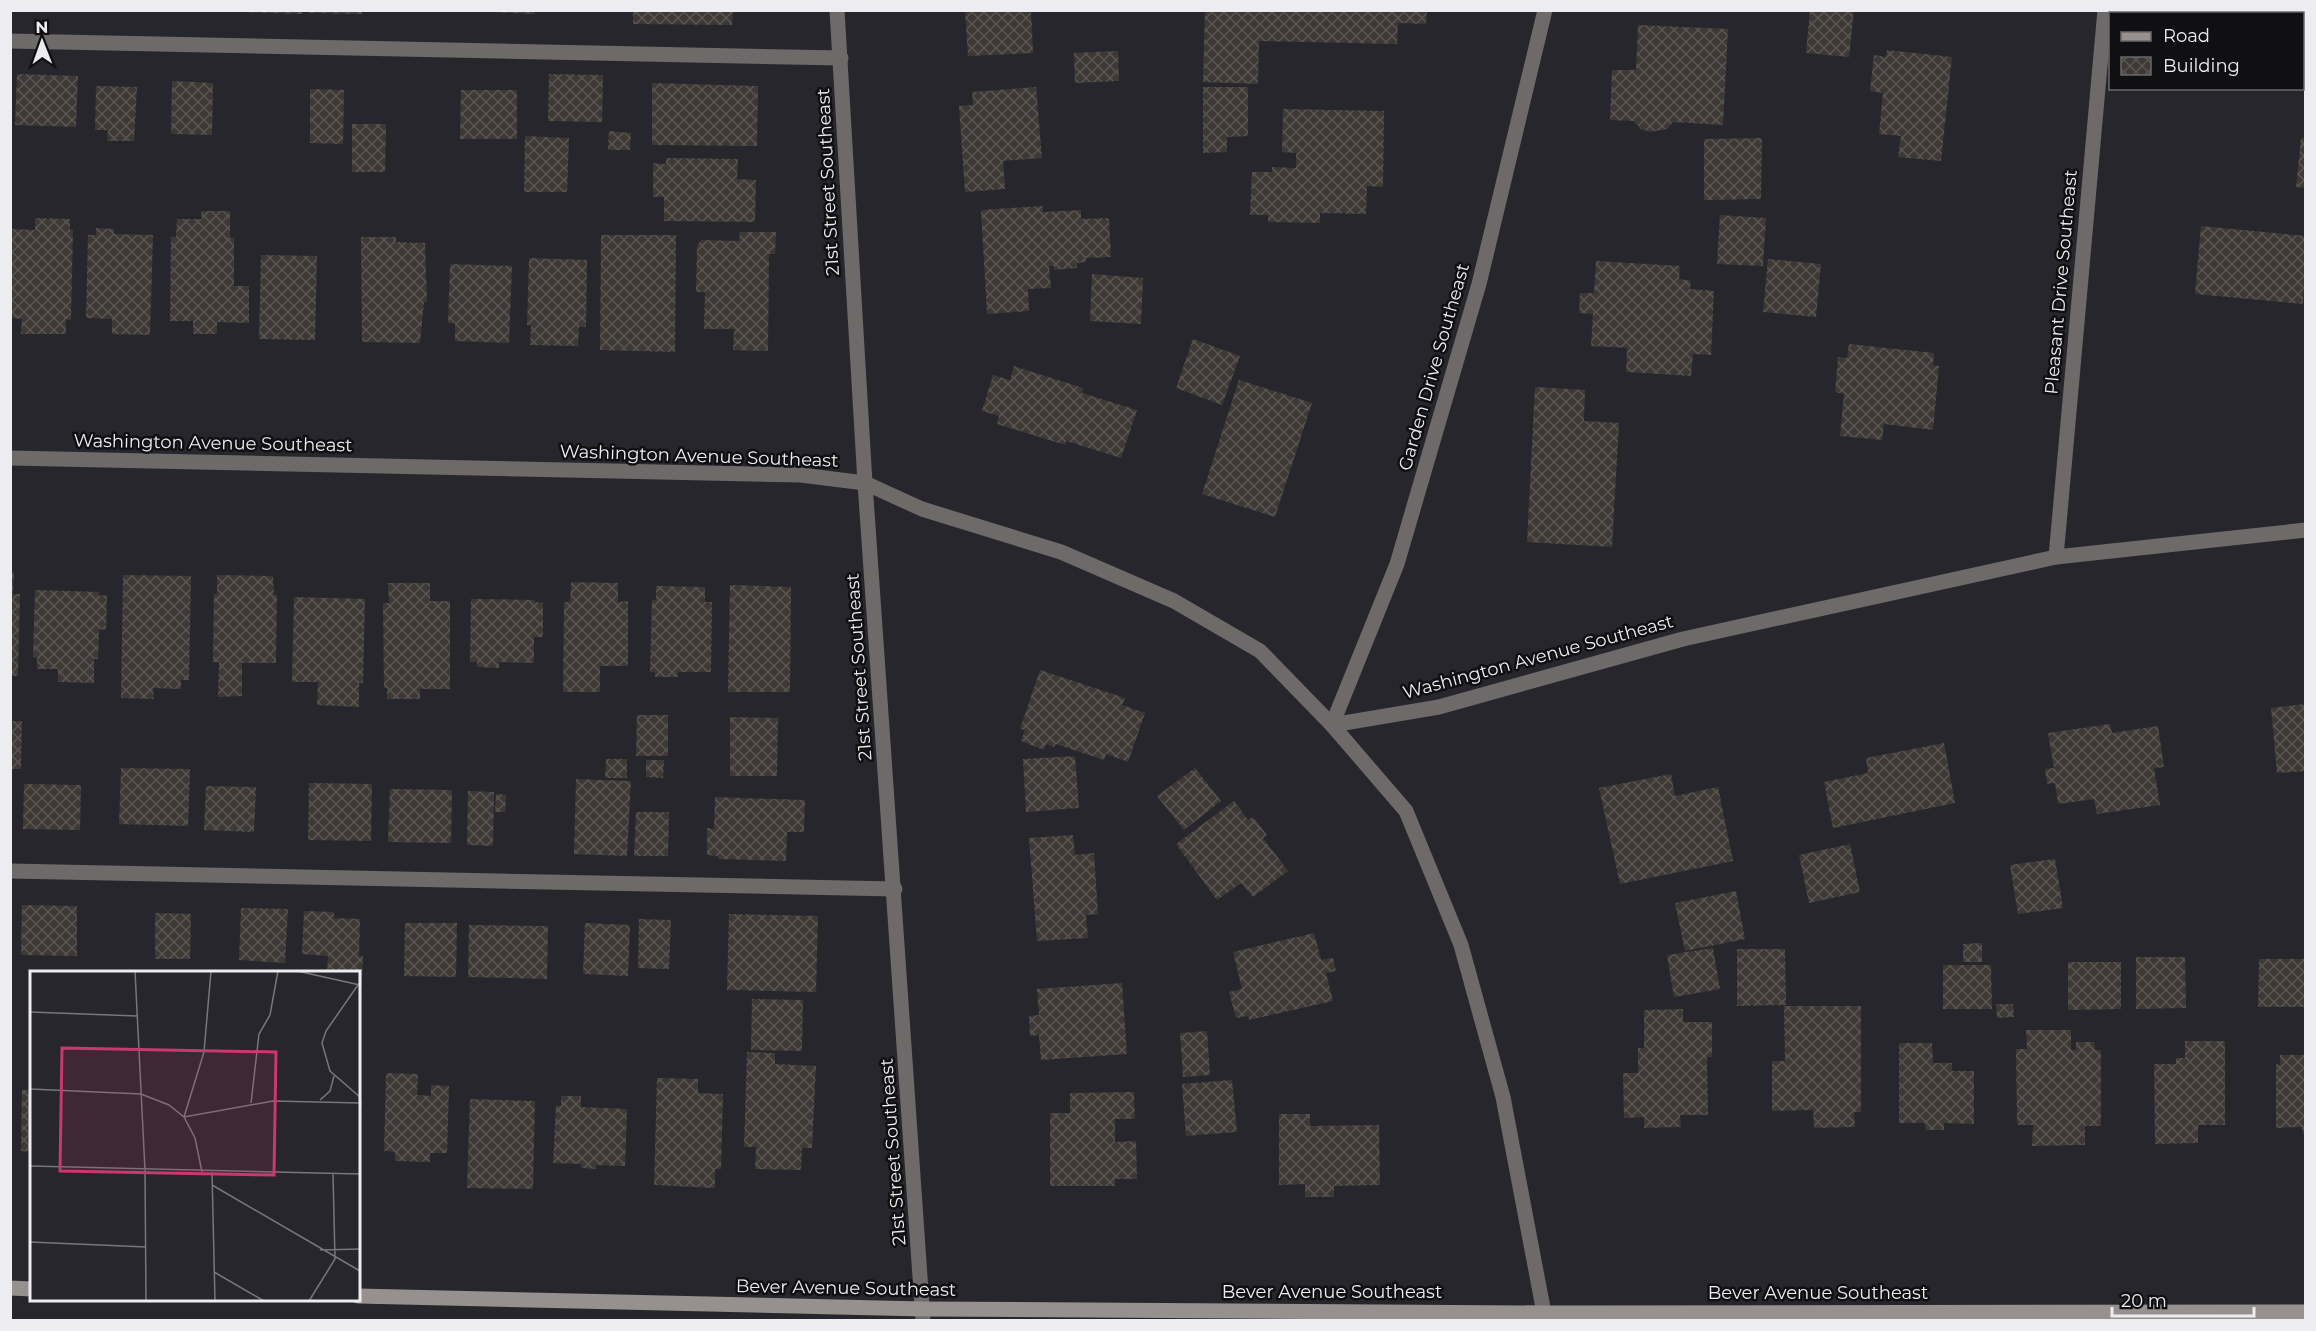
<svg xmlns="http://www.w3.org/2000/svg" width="2316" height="1331" font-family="Montserrat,sans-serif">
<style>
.building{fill:url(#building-cross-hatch)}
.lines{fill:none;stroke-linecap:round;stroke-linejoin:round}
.lane{stroke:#6e6a69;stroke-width:15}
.street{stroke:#6e6a69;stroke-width:15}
.secondary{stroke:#96908f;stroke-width:15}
.labels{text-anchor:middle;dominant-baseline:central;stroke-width:5;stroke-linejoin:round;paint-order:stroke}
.street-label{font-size:18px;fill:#ededf1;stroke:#101012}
.inset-road{fill:none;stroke:#76767b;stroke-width:1.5}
.view{fill:#c83872;fill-opacity:0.15;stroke:#c83872;stroke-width:3}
.inset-edge{fill:none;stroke:#ededf1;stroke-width:3}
</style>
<defs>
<pattern id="building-cross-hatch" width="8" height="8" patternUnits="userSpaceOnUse" patternTransform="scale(1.5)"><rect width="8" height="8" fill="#3e3935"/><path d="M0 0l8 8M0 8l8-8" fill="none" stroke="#5a5653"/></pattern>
</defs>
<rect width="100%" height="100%" fill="#26262c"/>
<g class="building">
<path d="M239,10H302V14L239,12Z"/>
<path d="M309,10H362V14L309,13Z"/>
<path d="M490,10H535V14L490,12Z"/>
<path d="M633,10H733L732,25L633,24Z"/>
<path d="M965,10H1031L1033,53L968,56Z"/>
<path d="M1205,10H1427L1426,24L1398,23L1397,44L1259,41L1258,84L1203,82Z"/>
<path d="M1810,10H1854L1849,57L1806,53Z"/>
<path d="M1638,25L1728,29L1723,125L1673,122L1667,129L1650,132L1641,129L1634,121L1610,120L1612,70H1636Z"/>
<path d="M1887,50L1952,57L1941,161L1898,157L1901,136L1879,134L1883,93L1870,91L1874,55L1886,57Z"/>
<path d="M1118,51L1119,81L1075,83L1074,53Z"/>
<path d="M17,74L78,76L76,127L15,125Z"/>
<path d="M549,74L603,75L602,122L548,121Z"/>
<path d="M172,81L213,83L212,135L171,134Z"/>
<path d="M652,83L758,86L757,146L652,145Z"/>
<path d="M96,86L137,87L134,141H107L108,130H95Z"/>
<path d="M1036,87L1042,158L1003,161L1005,189L965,192L959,106L973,105L972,92Z"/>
<path d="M1203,87H1248V136L1227,137V152L1203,153Z"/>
<path d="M310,89L344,90L343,144L310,143Z"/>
<path d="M461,90H517V139H460Z"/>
<path d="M1283,109L1384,111L1383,187L1367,186L1366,214L1320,213V223L1268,222V215H1250L1252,172H1272V167L1296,168V153L1282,152Z"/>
<path d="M352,124H386L385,172H352Z"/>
<path d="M609,131L631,133L630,150H608Z"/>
<path d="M525,136L569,138L567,192H524Z"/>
<path d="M1762,138L1761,199L1704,200V139Z"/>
<path d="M2301,138H2306V188L2296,187Z"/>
<path d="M666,158L738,159L737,179L756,180L755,222L664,221V197H653V163L666,164Z"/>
<path d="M1043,206V212L1081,210V219L1109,218L1111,257L1086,258V262L1077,263V268L1054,270V266H1049L1051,288L1028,289L1029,311L987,314L981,210Z"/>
<path d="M201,211H230V238H234V286H249V323L217,322V334H193V321H170L171,237H176L177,219H202Z"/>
<path d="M1720,215L1766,218L1763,266L1717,264Z"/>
<path d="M35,218L70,219V230H73L71,320L66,319V334H21L22,319L10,318L11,229L35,230Z"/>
<path d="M2201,226L2306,236L2303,304L2195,294Z"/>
<path d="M96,228L114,229V234L153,235L150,335L112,334V319L86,318L88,235H96Z"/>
<path d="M740,232H776L775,254H769L768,351L733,350L734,329H704L705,292H696L697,246L701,240L739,241Z"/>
<path d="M601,235H676L675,352L600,350Z"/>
<path d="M361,237H396V242L425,243L427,302H424L420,343L362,342Z"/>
<path d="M261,255L317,256L315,340L259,339Z"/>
<path d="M529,258L587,260L586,327H579L578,346L530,345L531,325H527Z"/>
<path d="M1768,259L1821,264L1816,317L1763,312Z"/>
<path d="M1596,261L1680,266L1679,279L1691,281L1690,289L1714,291L1711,355L1693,354L1691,376L1626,372L1627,348L1591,346L1593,314L1579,313L1580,293H1594Z"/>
<path d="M450,264L512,266L509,343L455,341V323H448Z"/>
<path d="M1092,274L1143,278L1141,324L1090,321Z"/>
<path d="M1193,339L1240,356L1222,405L1176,388Z"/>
<path d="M1849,344L1934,353L1933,365L1939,366L1933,430L1884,424L1882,440L1840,436L1844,394L1835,392L1838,357L1847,358Z"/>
<path d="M1014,366L1083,388L1082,393L1137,410L1121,458L1066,441L1065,445L997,424L999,416L982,411L993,375L1010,380Z"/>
<path d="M1239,380L1312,403L1275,517L1202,494Z"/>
<path d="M1535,387L1585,390L1584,421L1619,423L1612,547L1527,542Z"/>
<path d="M10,572H14L13,594H20L18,676H10Z"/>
<path d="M123,575L191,576L189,680H181V689L153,688L154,699L121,698Z"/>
<path d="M217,575L273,576L274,595H277L276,663H242V696L218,697L219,662H213L214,594H217Z"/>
<path d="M571,582L618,583V602L628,601V666H600V692H563L564,602H570Z"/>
<path d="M388,583H430V601H450V689H420V699H387V688H384L383,603H389Z"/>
<path d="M730,585L791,587L790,692H728Z"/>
<path d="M656,586L705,587V602H712L711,672H678V677H655V672H650L652,600H656Z"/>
<path d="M35,590L99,592V596L107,595L106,630L99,629L98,659H94V683L58,682V669H37V658L33,657Z"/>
<path d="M294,597L365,599L363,683H359V707L317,705L318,682H292Z"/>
<path d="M471,599L535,600V602L543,603V637H534V663L499,662V668L477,667V662H470Z"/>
<path d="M1040,670L1125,698L1122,705L1145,713L1128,762L1106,754L1104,760L1056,744L1054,747L1046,744L1044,750L1021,741L1025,730L1020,729Z"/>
<path d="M2306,704V771L2277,773L2271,708Z"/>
<path d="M637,715H668V756H636Z"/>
<path d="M730,717L778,718L777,776H730Z"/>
<path d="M10,721H22L21,769H10Z"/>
<path d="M2110,724L2112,733L2158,726L2164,767L2154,768L2160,805L2097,814L2094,799L2058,804L2055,783L2047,784L2045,769L2054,768L2048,733Z"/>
<path d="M1944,743L1955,803L1833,828L1824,782L1868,773L1866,758Z"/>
<path d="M1075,756L1079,808L1026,812L1023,759Z"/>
<path d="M606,759H627V778H605Z"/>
<path d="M646,760H664L663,778L646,777Z"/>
<path d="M121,768L190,769L188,826L119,824Z"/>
<path d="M1195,768L1221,801L1184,830L1157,796Z"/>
<path d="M1671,774L1675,796L1718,787L1733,861L1620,884L1599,788Z"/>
<path d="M576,779L631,781L627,856L574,854Z"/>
<path d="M309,783L372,784L371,841L308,840Z"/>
<path d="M24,784L81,785L80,830L23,829Z"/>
<path d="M206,786L256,787L254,832L204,830Z"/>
<path d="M390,789L452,790L451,843L388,842Z"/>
<path d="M468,791L494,792L493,846L467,845Z"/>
<path d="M496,794L506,795L505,812H495Z"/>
<path d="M715,797L805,800L804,832H787L786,861L718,859V856L707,855V828L714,829Z"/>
<path d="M1234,801L1248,820L1253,817L1267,835L1263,838L1288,871L1253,897L1241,883L1217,900L1176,844Z"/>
<path d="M636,812H669L668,856H634Z"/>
<path d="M1073,835L1075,855L1094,853L1098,914L1086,915L1088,938L1037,941L1029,838Z"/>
<path d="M1850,844L1860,892L1809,903L1799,855Z"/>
<path d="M2055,859L2063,908L2018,914L2010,865Z"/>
<path d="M1736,891L1745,939L1685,951L1675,903Z"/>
<path d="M22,905L77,906V956L21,955Z"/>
<path d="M241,908L288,909L285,963L239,960Z"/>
<path d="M304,911L334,912V918L360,919L359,956H363L361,1005H358V972H327L328,956L302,954Z"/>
<path d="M155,913L191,914L190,959H155Z"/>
<path d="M729,914L818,916L816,992L727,990Z"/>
<path d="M639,919L671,920L669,969L638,968Z"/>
<path d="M405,923H457L456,977L404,976Z"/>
<path d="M585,923L630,925L628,976L583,974Z"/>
<path d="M469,925L548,926L547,979L468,977Z"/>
<path d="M1314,933L1321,960L1333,958L1336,971L1326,973L1333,1001L1249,1020L1248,1016L1236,1018L1229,992L1242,989L1233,952Z"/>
<path d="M1982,943V962H1963V944Z"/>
<path d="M1713,948L1720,989L1674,997L1667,955Z"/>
<path d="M1737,949H1785L1786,1005L1737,1006Z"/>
<path d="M2136,957H2185L2186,1008L2136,1009Z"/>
<path d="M2259,959H2305L2304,1007H2258Z"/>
<path d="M2068,962H2121V1009L2068,1010Z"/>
<path d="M1943,965H1991L1992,1009H1943Z"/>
<path d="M1122,983L1127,1054L1041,1060L1039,1035L1030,1036L1029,1016L1039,1015L1037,989Z"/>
<path d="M752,999L803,1000L802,1051L751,1050Z"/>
<path d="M1996,1004H2013L2014,1017L1997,1018Z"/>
<path d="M1784,1006H1861V1112H1854L1855,1127L1814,1128L1813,1110L1772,1111V1061H1785Z"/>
<path d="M1683,1009V1022H1712V1057H1707L1708,1115H1680L1681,1127L1644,1128V1117L1624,1118L1623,1073H1638V1048H1644V1010Z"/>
<path d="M2026,1030H2071V1050H2076V1042H2094L2095,1050H2101V1126H2085V1145L2032,1146L2033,1125H2017L2016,1049H2027Z"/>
<path d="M1207,1031L1210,1075L1183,1077L1180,1033Z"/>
<path d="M2185,1041H2225V1125H2198V1143L2155,1144L2154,1064H2176V1058H2185Z"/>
<path d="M1899,1043H1932L1933,1063H1952V1071H1974V1124L1944,1123V1130H1926L1925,1123H1899Z"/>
<path d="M747,1052L775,1053V1064L816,1066L812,1148H802L801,1170L755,1169L756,1147H744Z"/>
<path d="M2280,1055H2306V1134H2303L2302,1127L2276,1128V1064L2280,1065Z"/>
<path d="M386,1073L418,1074L417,1095L431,1096V1085L449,1086L447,1153H430V1162L395,1161V1152L384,1151Z"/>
<path d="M657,1078L698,1079V1093L723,1094L721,1169H715V1188L654,1185Z"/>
<path d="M1232,1080L1237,1132L1186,1136L1182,1084Z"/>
<path d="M22,1090H32V1152L21,1151Z"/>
<path d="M1134,1092L1135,1119H1115V1142L1136,1141L1137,1179H1115V1186H1050V1113H1070V1093Z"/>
<path d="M561,1096H581V1107L627,1109L625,1166L596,1165V1169L581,1168V1164L553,1163L556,1106H561Z"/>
<path d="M358,1098L362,1099L360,1155H358Z"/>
<path d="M470,1099L535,1101L533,1189L467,1188Z"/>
<path d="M1279,1114H1310V1126L1379,1125L1380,1185L1334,1186V1197H1305V1184L1279,1185Z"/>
</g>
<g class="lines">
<g class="lane">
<path d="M10,41L841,58"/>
<path d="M10,871L895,889"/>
</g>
<g class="street">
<path d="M837,10L865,483L923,1320"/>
<path d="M10,458L801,475L865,483L922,509L1061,552L1174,601L1260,651L1332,725L1439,707L1683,639L2056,557L2306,530"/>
<path d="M2056,557L2105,10"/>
<path d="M1544,1313L1503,1097L1461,945L1406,811L1332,725L1397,564L1479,284L1545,10"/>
</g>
<g class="secondary">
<path d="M10,1288L32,1289"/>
<path d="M358,1296L923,1309L1544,1313L2306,1312"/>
</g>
</g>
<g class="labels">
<g class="street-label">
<text transform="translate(828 182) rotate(-93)">21st Street Southeast</text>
<text transform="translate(2061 282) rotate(-85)">Pleasant Drive Southeast</text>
<text transform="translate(1434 367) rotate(-74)">Garden Drive Southeast</text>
<text transform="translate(213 443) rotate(1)">Washington Avenue Southeast</text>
<text transform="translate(699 456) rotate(2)">Washington Avenue Southeast</text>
<text transform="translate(1538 657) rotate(-15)">Washington Avenue Southeast</text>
<text transform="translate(859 667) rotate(-94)">21st Street Southeast</text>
<text transform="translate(893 1152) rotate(-94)">21st Street Southeast</text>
<text transform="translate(846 1288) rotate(1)">Bever Avenue Southeast</text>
<text x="1332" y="1292">Bever Avenue Southeast</text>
<text x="1818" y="1293">Bever Avenue Southeast</text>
</g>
</g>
<g transform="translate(30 971)">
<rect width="330" height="330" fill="#26262c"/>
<path class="inset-road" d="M105,0L115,199L116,330M267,0L330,14M330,11L296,60L292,72L300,100L330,126M0,41L107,45M0,118L111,123L139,134L154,146L243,130L330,132M290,129L300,120L304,105M221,132L229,63L240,44L248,0M0,195L330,203M172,201L165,167L154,146L174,81L181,0M182,201L185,330M182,214L330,300M0,271L116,276M290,279L330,278M184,301L234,330M279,330L305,288L303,203"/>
<path class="view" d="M32,77L246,81L244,204L30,200Z"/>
<rect width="330" height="330" class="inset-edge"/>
</g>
<rect width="2316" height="1331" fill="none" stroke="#ededf1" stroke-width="24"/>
<rect x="2109" y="12" width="195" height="78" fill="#101012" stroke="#68686b" stroke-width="1.5"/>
<rect x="2121" y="32" width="30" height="9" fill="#96908f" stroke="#68686b" stroke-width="1.5"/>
<text x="2163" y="42" font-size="18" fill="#ededf1">Road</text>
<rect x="2121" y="57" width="30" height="18" fill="url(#building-cross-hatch)" stroke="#68686b" stroke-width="1.5"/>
<text x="2163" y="72" font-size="18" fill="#ededf1">Building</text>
<g transform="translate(42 42) rotate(359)" stroke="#101012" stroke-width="4.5" paint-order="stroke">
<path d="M0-4.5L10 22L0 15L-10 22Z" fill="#ededf1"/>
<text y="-9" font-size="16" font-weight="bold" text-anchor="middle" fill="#ededf1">N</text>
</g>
<path d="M2112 1307v9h142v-9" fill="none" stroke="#ededf1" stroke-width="3"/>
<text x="2121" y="1307" font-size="18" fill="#ededf1" stroke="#101012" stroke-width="4.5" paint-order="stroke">20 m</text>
</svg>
